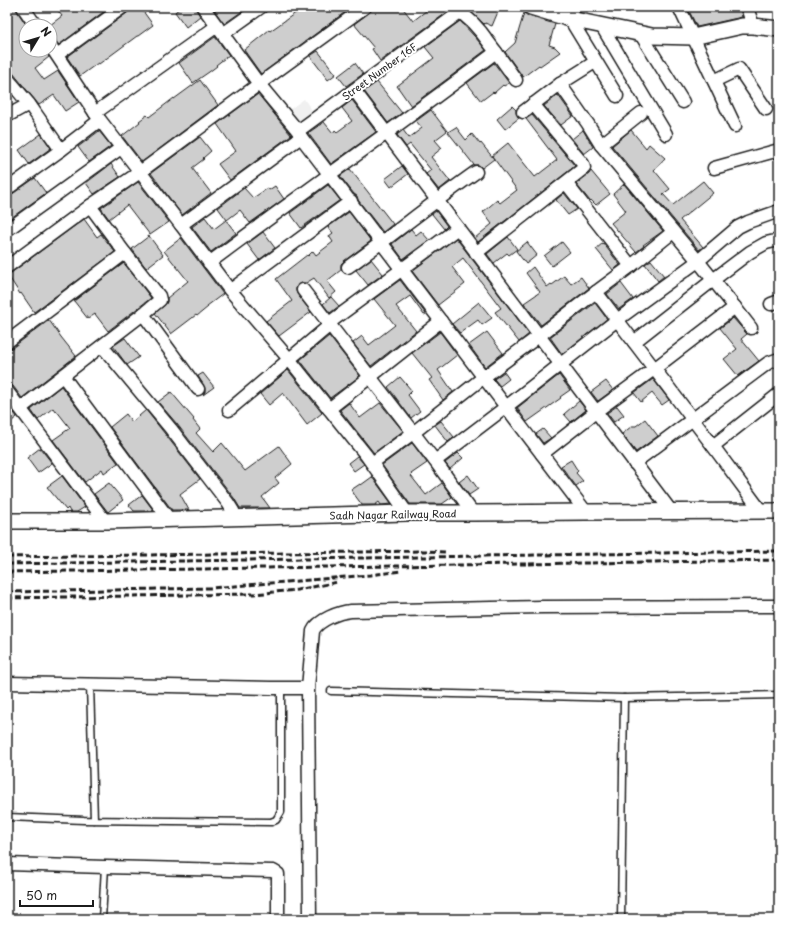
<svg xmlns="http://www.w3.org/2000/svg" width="786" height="926" font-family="'Playpen Sans',sans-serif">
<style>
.built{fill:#f0f0f0}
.building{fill:#cecece;stroke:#1c1c1c}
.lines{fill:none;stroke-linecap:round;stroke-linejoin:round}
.service-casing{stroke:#1c1c1c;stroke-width:9}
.minor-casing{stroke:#1c1c1c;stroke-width:15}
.tertiary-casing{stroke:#1c1c1c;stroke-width:18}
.service{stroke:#fff;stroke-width:6}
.minor{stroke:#fff;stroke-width:12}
.tertiary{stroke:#fff;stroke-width:15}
.rail{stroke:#1c1c1c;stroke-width:3;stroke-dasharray:6 3;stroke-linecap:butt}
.labels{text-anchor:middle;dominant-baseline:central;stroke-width:4;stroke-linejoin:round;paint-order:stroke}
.street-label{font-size:10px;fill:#1c1c1c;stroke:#fff}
</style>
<rect width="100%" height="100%" fill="#fff"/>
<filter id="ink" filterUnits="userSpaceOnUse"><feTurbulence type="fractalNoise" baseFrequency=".025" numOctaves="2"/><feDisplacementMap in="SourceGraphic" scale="8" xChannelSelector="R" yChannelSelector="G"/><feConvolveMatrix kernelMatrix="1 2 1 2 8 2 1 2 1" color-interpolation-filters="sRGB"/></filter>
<g filter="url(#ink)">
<path class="built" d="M304,99L316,116L298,129L286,112Z"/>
<g class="building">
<path d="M11,7H16L17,11L27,26H26V50H44L49,57L35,68L44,80L58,71L79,102L65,111L54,95L39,105L13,73L10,71H7V33L10,30L7,26V9Z"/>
<path d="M55,7H110L59,45L54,39L50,38V25L62,16Z"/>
<path d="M130,7H140L153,25L138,36H137L99,64L98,63L80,76L67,57L127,13L130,10Z"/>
<path d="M181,7H196L197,11L200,16L186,27L175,12Z"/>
<path d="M212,7H248L224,24Z"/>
<path d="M304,7H352L261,74L244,50L269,30L270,31Z"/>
<path d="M372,7H402L413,21L431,7H448L449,11L380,61L372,49L374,48L354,24L369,13L372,10Z"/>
<path d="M466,7H500L492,26L485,23V24H484Z"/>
<path d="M687,7H740L742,17L697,27Z"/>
<path d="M524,13L528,16L555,24L549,45L555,47L560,52L540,66L539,65L523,77L505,52L515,43Z"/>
<path d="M460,21L475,37L486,50L411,106L397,86L434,58L425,47Z"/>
<path d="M215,37L229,55L216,65L217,66L209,72L193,83L179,63Z"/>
<path d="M318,51L336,74L328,80L310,56Z"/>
<path d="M355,63L363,74L346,86L338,76Z"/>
<path d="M494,63L509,83L504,86L503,85L494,93L493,92L481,101L467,83Z"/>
<path d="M200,80L218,105L142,162L122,136L140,122L139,121L147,115L149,117L174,98V99Z"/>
<path d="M377,82L402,113L388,123L364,91Z"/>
<path d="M258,94L291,135L230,180L218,164L236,151L217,124Z"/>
<path d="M558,95L573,116L561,125L544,106Z"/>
<path d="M352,100L376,132L331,164L308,133L324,122L333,133L335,130L337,132L352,121L342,108Z"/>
<path d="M512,106L516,110V113L519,118L505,129L497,119Z"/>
<path d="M431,110L447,131L435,140L442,148L431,157L450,181L439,190L426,174L431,170L410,144L406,147L397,135L403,130L409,138L422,128L416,121Z"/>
<path d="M532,115L575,166L478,242L475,238L492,224L483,212L497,200L500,203L517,190L492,156L508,143L535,177L557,160L526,119Z"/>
<path d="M456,127L466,140L472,134L480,144L481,143L494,159L482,168L479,165H474L448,132Z"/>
<path d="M583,130L593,147L584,154L572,139Z"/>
<path d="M631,130L646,148L649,144L665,158L654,170L670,189L663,194L673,205L703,181L713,193L680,220L703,247L699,250L612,146Z"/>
<path d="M99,131L111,146L89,162L78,147Z"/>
<path d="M41,134L51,148L29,164L19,150Z"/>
<path d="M200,137L211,151L203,158L204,159L192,168L211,193L182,215L151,173Z"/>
<path d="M111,164L120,177L94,194L86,183Z"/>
<path d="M402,166L408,174L391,187L385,179Z"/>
<path d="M350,169L393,224L383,232L358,200L357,196L354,194L340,176Z"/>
<path d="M591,171L610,194L596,205L591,200L590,201L576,184L589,174Z"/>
<path d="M35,178L46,193L8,220L7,218V196L11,195Z"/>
<path d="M138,182L169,222L150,235L127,205L109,219L101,208Z"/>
<path d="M624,184L663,231L643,245L644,246L636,252L611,223L626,211L613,194Z"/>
<path d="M328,185L340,200L301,228L290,213Z"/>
<path d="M275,186L284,199L250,223L240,210L227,220L218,208L244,188L253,198L268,188L269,190Z"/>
<path d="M564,193L577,209L568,215L556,200Z"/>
<path d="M436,211L447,226L444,229L432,214Z"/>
<path d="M349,212L371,241L344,261L341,264V270L327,281L336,292L329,298L314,278L306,283H302L298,284L296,288V291L297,294L311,312L279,336L266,321L292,301L276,279L307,255L308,256L313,251L316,255L333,242L329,236L333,233L328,227Z"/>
<path d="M205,217L214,229L226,220L236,233L211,252L192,227Z"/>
<path d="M84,219L97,237L101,234L115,252L34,312L21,293L20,294L7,274L11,273Z"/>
<path d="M411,229L416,235L421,231L429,240L403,259L392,244Z"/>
<path d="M263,232L275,248L259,260L247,244Z"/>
<path d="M149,236L163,255L146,268L132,249Z"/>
<path d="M508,237L517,249L509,255L507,253L494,263L487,254Z"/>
<path d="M181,238L223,294L207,306L208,307L197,316L196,315L171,334L155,313L165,305L167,302V298L188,281L164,251Z"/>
<path d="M456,238L529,334L519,342L495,312L501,308L463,258L452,267L465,284L438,305L412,271Z"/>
<path d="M527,242L537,255L526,264L516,251Z"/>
<path d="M562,242L570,252L552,266L544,256Z"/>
<path d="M603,243L620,265L613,270L596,249Z"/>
<path d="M371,259L383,274L368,285L356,270Z"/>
<path d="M651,260L664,276L658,281L645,264Z"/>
<path d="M124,263L151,298L108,331L95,314L88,319L74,301Z"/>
<path d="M533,267L547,287L551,284L552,285L564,276L571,284L581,277L589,288L541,325L524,303L540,292L526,273Z"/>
<path d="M400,280L426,314L424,315L410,296L396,306L416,331L371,366L353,343L362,336L369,345L395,325L374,299Z"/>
<path d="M621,283L633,299L619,309L607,294Z"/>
<path d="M331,297L339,306L330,313L323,304Z"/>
<path d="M479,302L492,318L482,325L478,320L460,333L452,324Z"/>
<path d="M595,303L607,319L562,354L550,337Z"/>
<path d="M733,318L747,334L741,339L759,361L738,376L724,359L737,349L720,328Z"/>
<path d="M49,320L61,337L76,356L22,398L13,386L10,384H7V349L12,348Z"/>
<path d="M440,332L457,355L438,370L453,392L443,400L429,380L432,378L412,353Z"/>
<path d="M487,332L503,353L485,367L469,345Z"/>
<path d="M329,336L360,376L330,398L300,360Z"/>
<path d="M125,338L139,357L127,365L113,346Z"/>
<path d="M288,370L322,413L307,425L283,393L269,405L260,394Z"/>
<path d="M504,372L509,379L500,386L494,379Z"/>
<path d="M203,373L214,387L203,395L205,392V388L198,376Z"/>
<path d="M559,375L570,390L560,397L561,398L527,422L517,408Z"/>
<path d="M400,377L412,391L408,395L420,411L411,418L388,387Z"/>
<path d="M653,379L669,400L662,405L652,393L641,402L634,393Z"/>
<path d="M606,381L613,390L598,401L591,392Z"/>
<path d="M61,386L118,463L104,473L102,469L85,482L53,440L70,428L56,410L55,411L53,408L38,420L31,410Z"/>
<path d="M171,392L188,412L194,419L193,420L200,429L196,433L213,452L222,443L245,471L279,446L292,464L275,478L279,483L262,497L270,508H240L234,498L177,424L158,402Z"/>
<path d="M579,401L586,410L571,422L564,414Z"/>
<path d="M7,403L17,417L7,425Z"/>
<path d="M349,403L360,418L380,403L403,431L374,453L340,410Z"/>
<path d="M617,406L624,415L614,422L607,413Z"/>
<path d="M146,410L165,434L200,479L180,494L189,510H172L110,427L126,414L132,422Z"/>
<path d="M645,419L658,436L636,452L622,434L632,426H636Z"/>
<path d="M441,421L454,437L448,442L435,425Z"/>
<path d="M543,429L551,438L543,443L536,434Z"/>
<path d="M412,443L427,463L411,474L412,475L411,476L426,495L442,483L452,497L442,504H410L382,465Z"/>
<path d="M40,448L52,463L38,473L27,458Z"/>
<path d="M458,453L463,458L450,469L445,463Z"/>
<path d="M357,456L364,464L354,471L348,463Z"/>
<path d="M571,460L578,471L576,473L583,481L576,486L561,466Z"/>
<path d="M468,475L478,489L469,495L459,482Z"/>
<path d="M62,476L85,507L77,512H70L68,508L66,510L47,487Z"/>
<path d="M372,477L392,504L381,505L379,502L375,505H362L351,490L360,484L361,485Z"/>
<path d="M109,483L123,500L108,512L94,494Z"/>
<path d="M142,495L154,511H134L129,505Z"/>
</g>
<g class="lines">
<defs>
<g id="service">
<path d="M90,684L94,820"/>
<path d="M331,691L624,698L779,695"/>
<path d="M7,817L84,820L271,822L276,820L281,812V688"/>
<path d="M102,919L105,867"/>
<path d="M621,919L624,698"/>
</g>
<g id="minor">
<path d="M23,7L36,26"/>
<path d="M203,7L259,84L298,131L301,137L586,512"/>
<path d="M574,7L570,19L617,96"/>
<path d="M679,7L735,126"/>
<path d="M747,7L753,26"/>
<path d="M601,25L666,134"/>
<path d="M640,33L683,102"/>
<path d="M223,34L261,7"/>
<path d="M50,45L99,119"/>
<path d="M496,52L516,80"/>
<path d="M57,55L123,7"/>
<path d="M7,78L29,104L61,150L7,189"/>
<path d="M714,81L739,69L766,109"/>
<path d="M560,84L588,124L601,145L698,261L730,301L751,328"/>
<path d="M354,90L671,511"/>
<path d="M523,112L560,84L595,62"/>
<path d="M95,113L217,26"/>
<path d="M7,116L29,104"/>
<path d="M298,131L460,12"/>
<path d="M601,145L641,113"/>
<path d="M61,150L100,120L181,225L301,137"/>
<path d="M714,168L779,150"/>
<path d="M566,183L631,266"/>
<path d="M181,225L229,289L289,359L366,455L407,513"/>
<path d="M7,230L121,148"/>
<path d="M476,253L584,168L583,164L533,104"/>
<path d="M209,263C304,192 401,124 496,52L481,32L473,23L455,7"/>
<path d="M7,267L90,206L140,172L259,84L365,7"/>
<path d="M348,267C391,236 432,203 476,172"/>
<path d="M230,289H232L351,201"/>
<path d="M303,290L435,461L473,513"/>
<path d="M596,292L713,446L761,511"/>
<path d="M771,304L779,301"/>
<path d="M143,314L198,389"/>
<path d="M329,323L458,228"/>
<path d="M7,342L125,253L90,206"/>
<path d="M634,342L713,280L750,252L766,243L779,240"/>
<path d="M102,346L171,429L228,503L233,511L235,517"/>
<path d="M63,376L169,519"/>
<path d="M7,391L105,521"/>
<path d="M21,408L143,314L160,300L159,296L125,253"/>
<path d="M329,409L370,377L441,321"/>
<path d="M229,410L330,325"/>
<path d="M713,446L779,394"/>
<path d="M542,454L598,410L654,369L735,307"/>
<path d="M435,461L506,407L617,320L698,261L738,227L748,222L779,211"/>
<path d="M372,463L413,433L484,377L539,336L596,292L631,266L673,232"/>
<path d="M634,463L768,363L779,359"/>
<path d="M7,683L271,688H308"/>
<path d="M7,864L105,867L273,871L278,874V919"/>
<path d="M310,919L308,688L313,631C318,620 339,612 351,611L543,607L779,606"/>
</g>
<g id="tertiary">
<path d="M531,7L570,19L652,36L693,37L742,26H753L779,29"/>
<path d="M7,521H107L407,513H473L586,512L779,511"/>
</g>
</defs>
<use href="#service" class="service-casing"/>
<use href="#minor" class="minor-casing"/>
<use href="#tertiary" class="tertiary-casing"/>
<use href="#service" class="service"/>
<use href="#minor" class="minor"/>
<use href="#tertiary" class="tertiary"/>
<g class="rail">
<path d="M7,557L425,551L446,552"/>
<path d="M7,564L779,551"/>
<path d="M7,572L779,560"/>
<path d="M7,592L211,588L370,575L402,571"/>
<path d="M7,598L253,594L297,590L338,582"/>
</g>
</g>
</g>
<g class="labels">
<g class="street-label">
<text transform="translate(379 71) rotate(-36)">Street Number 16F</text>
<text transform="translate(393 514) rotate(-1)">Sadh Nagar Railway Road</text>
</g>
</g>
<rect width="786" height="926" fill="none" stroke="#fff" stroke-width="24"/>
<rect x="12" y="12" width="762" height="902" fill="none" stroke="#1c1c1c" stroke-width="1.5" filter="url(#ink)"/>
<g transform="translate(38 38) rotate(52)"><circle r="19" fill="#ffffff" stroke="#a4a4a4"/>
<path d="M0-3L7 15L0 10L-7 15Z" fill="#1c1c1c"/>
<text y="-6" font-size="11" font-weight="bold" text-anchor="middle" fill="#1c1c1c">N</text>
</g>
<path d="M20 900v6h73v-6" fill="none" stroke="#1c1c1c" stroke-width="2"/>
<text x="26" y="900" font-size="12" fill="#1c1c1c" stroke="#ffffff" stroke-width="3" paint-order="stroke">50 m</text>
</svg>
